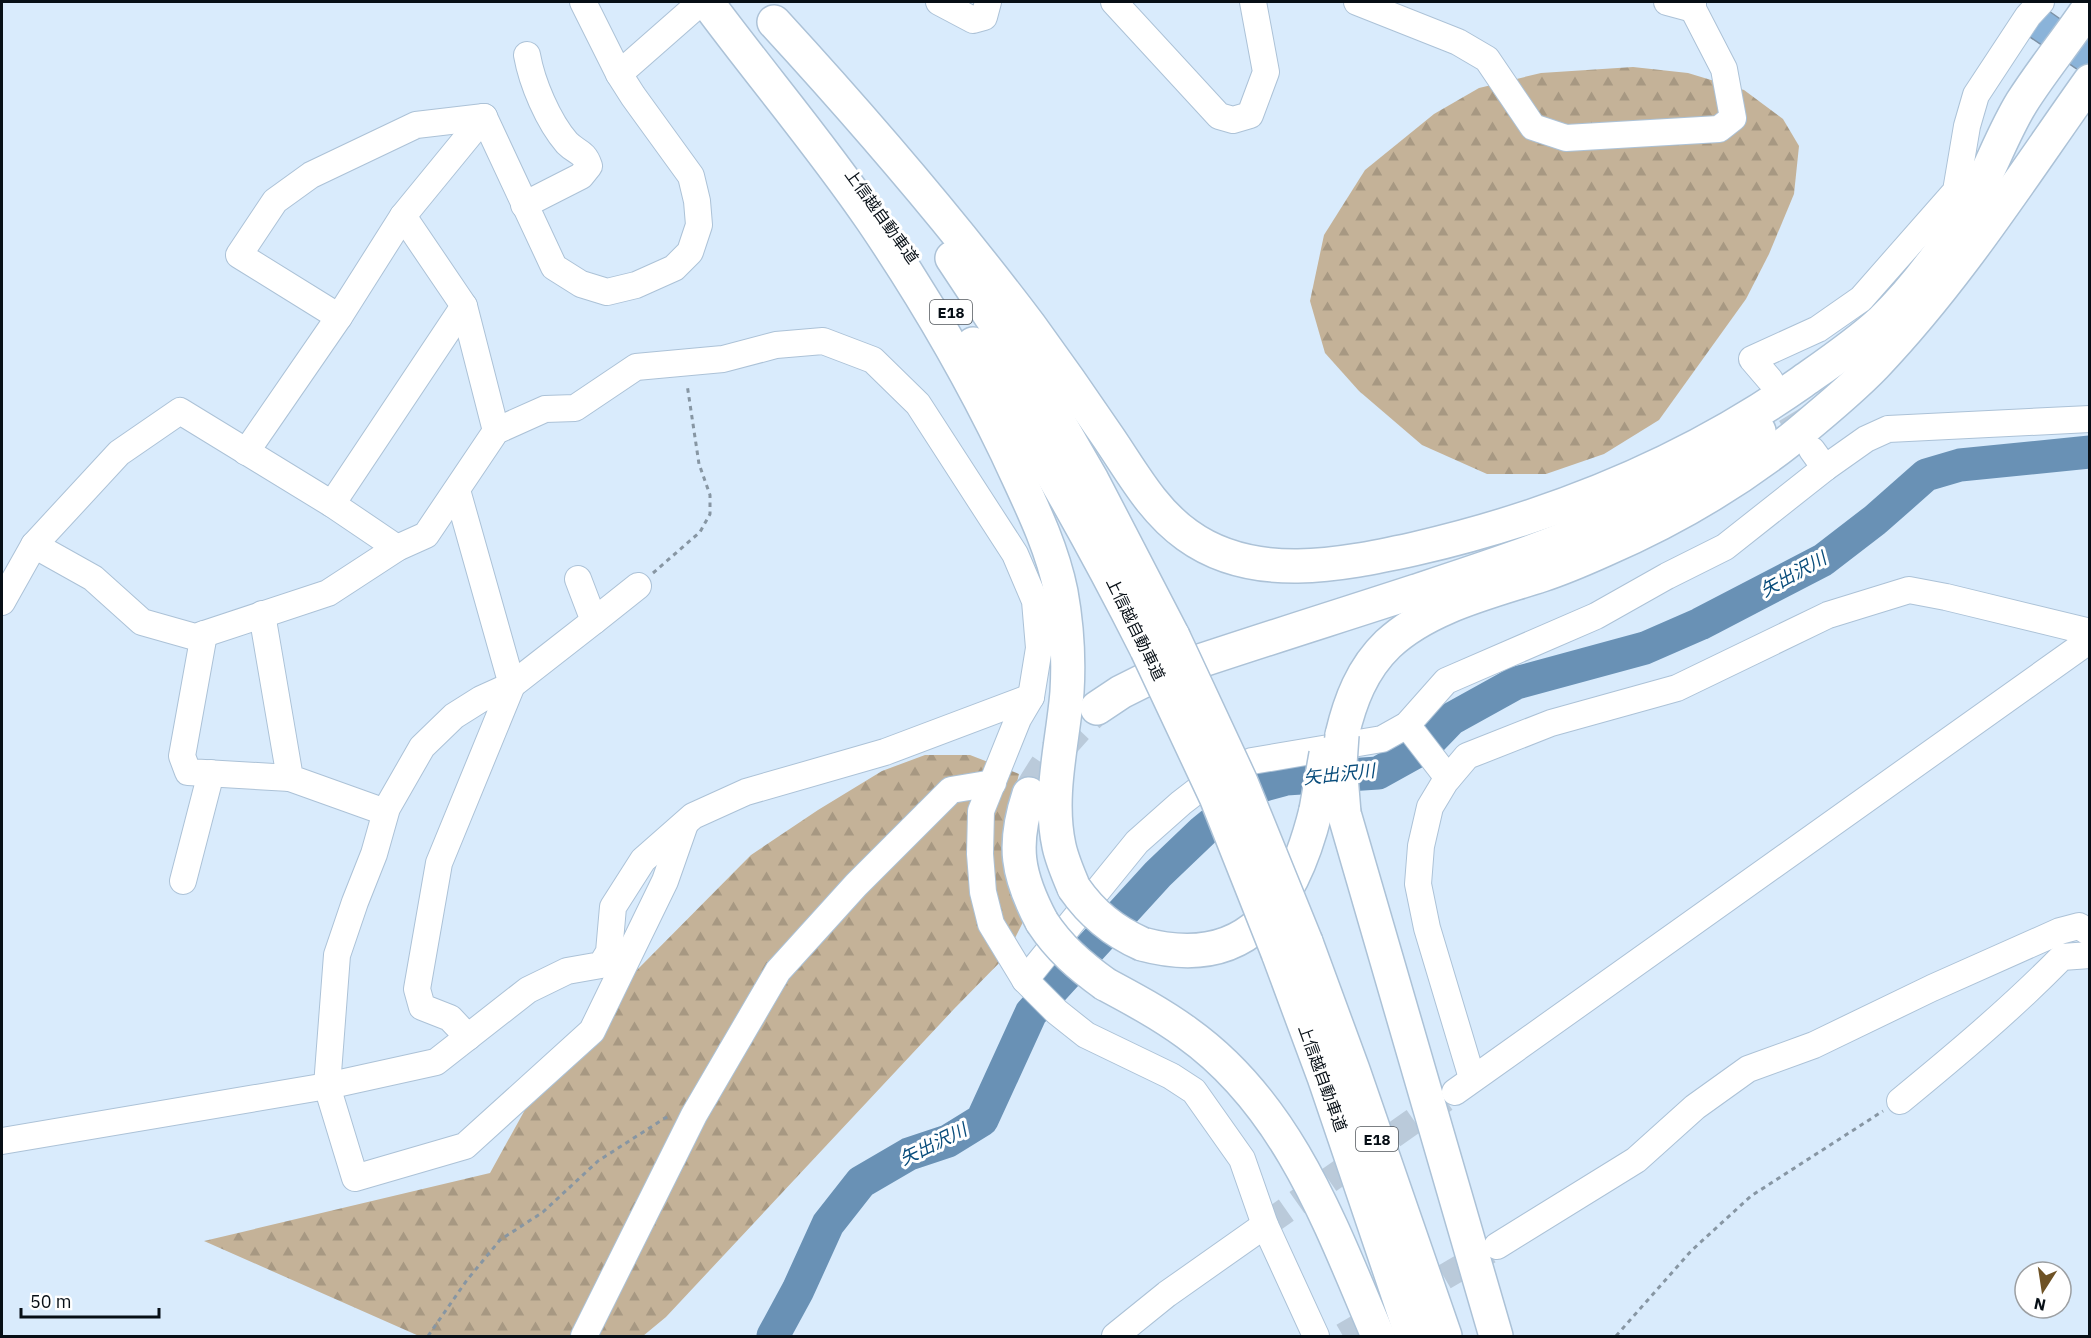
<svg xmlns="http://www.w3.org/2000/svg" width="2091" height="1338" font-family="'IBM Plex Sans','Noto Sans JP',sans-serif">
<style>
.forest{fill:url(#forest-firs)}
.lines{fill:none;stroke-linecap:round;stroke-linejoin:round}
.river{stroke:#6991b5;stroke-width:33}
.building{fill:#8ab3d9;stroke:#7c91a5;stroke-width:1.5}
.minor-tunnel{stroke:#bacada;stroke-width:26;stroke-dasharray:26 13;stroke-linecap:butt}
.highway-tunnel{stroke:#bacada;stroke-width:33;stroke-dasharray:33 16;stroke-linecap:butt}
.minor-casing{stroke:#acc2d7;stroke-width:28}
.highway-casing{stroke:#acc2d7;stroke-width:36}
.path{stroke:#8796a3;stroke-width:3;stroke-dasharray:4.5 4.5;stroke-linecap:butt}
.minor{stroke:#fff;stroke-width:26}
.highway{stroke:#fff;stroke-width:33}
.highway-bridge-casing{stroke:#acc2d7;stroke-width:36;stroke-linecap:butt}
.highway-bridge{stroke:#fff;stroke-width:33}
.labels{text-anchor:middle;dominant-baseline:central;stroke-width:6;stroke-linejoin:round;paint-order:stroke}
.shield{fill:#fff;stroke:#51575c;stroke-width:1.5}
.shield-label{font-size:15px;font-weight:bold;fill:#070f16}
.street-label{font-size:16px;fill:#070f16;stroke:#fff}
.water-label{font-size:18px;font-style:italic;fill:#084c7b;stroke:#fff}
</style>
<defs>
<pattern id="forest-firs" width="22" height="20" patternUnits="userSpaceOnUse" patternTransform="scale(1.5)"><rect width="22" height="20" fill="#c4b298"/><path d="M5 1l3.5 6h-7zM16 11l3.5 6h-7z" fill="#a79882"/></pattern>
</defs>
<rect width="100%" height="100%" fill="#d9ebfc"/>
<g class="forest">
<path d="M1633,67L1688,73L1744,90L1783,119L1799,146L1794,194L1769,254L1746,299L1659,420L1604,454L1546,474H1487L1422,445L1359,391L1325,353L1310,301L1324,235L1365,170L1434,114L1479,88L1541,73Z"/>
<path d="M925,755H970L1019,774L1007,822L1009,876L1023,922L1006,956L954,1009L666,1317L643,1336H419L204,1241L490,1173L542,1079L634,973L751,855L818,810L882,771Z"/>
</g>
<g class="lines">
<path class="river" d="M773,1336L798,1290L828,1224L861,1182L909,1154L948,1141L982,1120L1031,1013L1158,874L1203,831L1257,787L1286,779L1378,773L1423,748L1451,719L1516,683L1645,648L1700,624L1823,560L1875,520L1926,475L1960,465L2090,452"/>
</g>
<path class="building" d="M2046,9L2090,40V78L2027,35Z"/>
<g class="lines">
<g class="minor-tunnel">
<path d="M1770,381L1810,447"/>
<path d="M1265,1225L1445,1099"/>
<path d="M1343,1336L1489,1251"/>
</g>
<path class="highway-tunnel" d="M1029,794C1047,761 1069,733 1097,708"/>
<defs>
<g id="minor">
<path d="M939,2L973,20L984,17L988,2"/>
<path d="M1114,2L1219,116L1233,120L1250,115L1266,72L1253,2"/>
<path d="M1357,2L1458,42L1487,59L1533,127L1566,138L1719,129L1733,118L1724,69L1693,9V2"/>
<path d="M1667,2L1693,9"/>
<path d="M619,74L701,2"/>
<path d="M484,117L554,267L581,284L607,292L636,285L674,268L690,252L699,225L697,201L691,176L633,96L619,74L583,2"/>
<path d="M524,205L581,176L589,166C584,151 577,153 567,143C548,121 532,83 527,55"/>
<path d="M403,216L464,306L496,431"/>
<path d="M339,317L239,255L275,201L311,175L416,125L484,117"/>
<path d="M1770,380L1752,359L1818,329L1861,299L1956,191L1967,126L1976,95L2028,16L2041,2"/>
<path d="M1812,450L1825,468"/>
<path d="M246,452L339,317L403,216L484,117"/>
<path d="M457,490L512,685L594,621L578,579"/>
<path d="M332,504L464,306"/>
<path d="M34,545L93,578L142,622L195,637L328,593L397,548L426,535L496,431L545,409L575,408L636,367L723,359L776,345L823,341L873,360L918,404L1015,554L1035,601L1039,648L1031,697L1018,719L981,811L980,854L983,892L991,924L1025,980L1057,1012L1086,1035L1171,1076L1194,1091L1242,1159L1265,1225L1316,1336"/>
<path d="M2,602L34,545L119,453L180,411L332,504L397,548"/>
<path d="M262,614L290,778L385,812"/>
<path d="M594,621L638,586"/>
<path d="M204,634L182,756L188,772L290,778"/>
<path d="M1407,725L1448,778"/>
<path d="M183,881L211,773"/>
<path d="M1025,980L1137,842L1181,803L1216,776L1252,761L1382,739L1407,725L1446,681L1596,616L1667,576L1725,547L1825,468L1866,439L1888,429L2090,419"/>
<path d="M468,1037L450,1018L422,1007L417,989L439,863L512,685L481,699L454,716L422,747L387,808L374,854L355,902L337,955L327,1086L355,1178L465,1146L592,1031L665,881L685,824"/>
<path d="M1472,1078L1427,928L1418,884L1421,846L1430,807L1445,782L1467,756L1551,723L1677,688L1828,615L1909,590L1946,597L2090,632"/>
<path d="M1455,1092L2090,640"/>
<path d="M1900,1101C1956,1055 2011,1009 2062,957L2090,955"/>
<path d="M2,1141L327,1086L436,1062L528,990L567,971L601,965L609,952L613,907L643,860L693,816L746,792L885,752L1031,697"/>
<path d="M1497,1246L1636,1160L1695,1107L1748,1069L1814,1045L1932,988L2060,931L2079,926L2090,933"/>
<path d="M584,1336L694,1115L778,971L856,885L951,790L993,783"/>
<path d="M1115,1336L1167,1294L1265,1225"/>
</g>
<g id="highway">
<path d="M707,2C761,75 821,145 872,220C923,295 968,372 1007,453C1028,499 1051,543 1061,592C1067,625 1069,659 1067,692C1063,742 1048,795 1059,846C1062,860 1068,874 1074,888"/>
<path d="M774,22C864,120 950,220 1030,326C1057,363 1083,400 1108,437C1132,472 1152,510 1187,535C1253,583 1341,565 1414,549C1553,517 1685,464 1802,382C1829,363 1857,344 1881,322C1919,285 1959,231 1982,183C1995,157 2006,128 2022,102C2043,69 2068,39 2090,6"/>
<path d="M952,258L1046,400L1092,480L1173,636"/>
<path d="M973,344C1037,443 1094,545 1147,650"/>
<path d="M1097,708L1121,692L1149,678C1237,648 1327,620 1416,591C1537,551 1658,512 1759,431"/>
<path d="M1342,735C1350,701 1362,669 1388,644C1429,606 1490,592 1542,575C1563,568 1584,559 1604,550C1671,521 1733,485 1790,440C1819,416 1849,392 1875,365C1957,279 2021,178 2090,81"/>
<path d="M1029,794C1012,845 1017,875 1042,922"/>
<path d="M1344,813L1496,1336"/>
<path d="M1306,942L1353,1070L1445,1336"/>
<path d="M1142,944C1249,973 1293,903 1316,810"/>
<path d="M1278,953L1324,1077L1412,1336"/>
<path d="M1105,984C1133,999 1161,1014 1187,1033C1289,1106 1331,1226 1378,1336"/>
</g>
</defs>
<use href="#minor" class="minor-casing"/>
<use href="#highway" class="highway-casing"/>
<g class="path">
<path d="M653,573L700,532L710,514V495L699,464L687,384"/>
<path d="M428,1336L467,1280L500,1240L543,1212L598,1161L665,1118L669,1117"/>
<path d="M1616,1336L1691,1251L1751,1196L1883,1111"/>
</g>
<use href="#minor" class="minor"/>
<use href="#highway" class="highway"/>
<defs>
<g id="highway-bridge">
<path d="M1173,636L1241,782L1306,942"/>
<path d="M1147,650L1216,797L1278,953"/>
<path d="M1342,735L1340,764L1344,813"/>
<path d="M1316,810L1326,754"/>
<path d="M1074,888C1092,914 1113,931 1142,944"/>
<path d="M1042,922C1059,948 1080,966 1105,984"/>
</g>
</defs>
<use href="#highway-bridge" class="highway-bridge-casing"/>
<use href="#highway-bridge" class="highway-bridge"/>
</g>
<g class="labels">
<g class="shield">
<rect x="930" y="300" width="42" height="24" rx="4.5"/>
<rect x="1356" y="1127" width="42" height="24" rx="4.5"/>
</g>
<g class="shield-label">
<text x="951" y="312">E18</text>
<text x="1377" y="1139">E18</text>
</g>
<g class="street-label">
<text transform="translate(882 216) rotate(54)">上信越自動車道</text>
<text transform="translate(1136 629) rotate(64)">上信越自動車道</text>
<text transform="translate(1323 1078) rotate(70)">上信越自動車道</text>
</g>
<g class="water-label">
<text transform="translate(1793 574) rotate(-29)">矢出沢川</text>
<text transform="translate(1339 774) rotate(-6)">矢出沢川</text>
<text transform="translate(933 1144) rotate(-26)">矢出沢川</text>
</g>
</g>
<rect width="2091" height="1338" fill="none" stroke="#070f16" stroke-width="6"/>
<g transform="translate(2043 1290) rotate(192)"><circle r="28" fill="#ffffff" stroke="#9c9fa2" stroke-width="1.5"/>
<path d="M0-4.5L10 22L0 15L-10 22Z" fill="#6e5225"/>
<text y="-9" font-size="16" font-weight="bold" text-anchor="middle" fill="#070f16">N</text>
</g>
<path d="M21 1308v9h138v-9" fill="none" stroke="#070f16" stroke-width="3"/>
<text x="30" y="1308" font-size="18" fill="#070f16" stroke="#ffffff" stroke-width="4.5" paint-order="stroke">50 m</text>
</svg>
